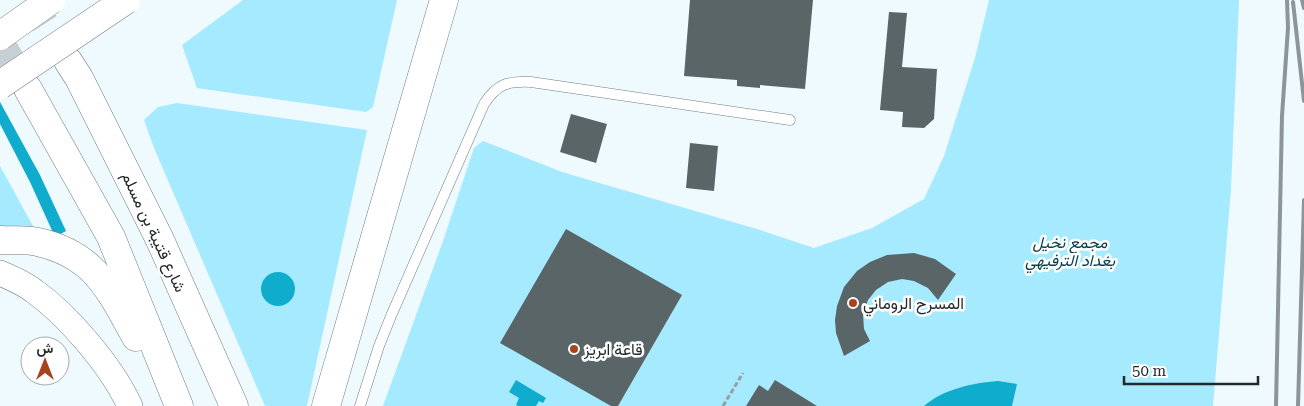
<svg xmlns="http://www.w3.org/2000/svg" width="1304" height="406" font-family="'Roboto Serif',Vazirmatn,serif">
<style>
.green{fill:#a5eaff}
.water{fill:#10acce}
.building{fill:#5a6568}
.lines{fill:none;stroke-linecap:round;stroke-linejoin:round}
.trunk-tunnel{stroke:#c6d0d4;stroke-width:28;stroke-dasharray:28 14;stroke-linecap:butt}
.service-casing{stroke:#727d80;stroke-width:11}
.tertiary-casing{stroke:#727d80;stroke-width:26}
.trunk-casing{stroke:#727d80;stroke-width:29}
.path{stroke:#979fa3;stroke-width:3;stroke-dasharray:5 2.5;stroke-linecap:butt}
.service{stroke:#fff;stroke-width:10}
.tertiary{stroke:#fff;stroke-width:25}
.trunk{stroke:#fff;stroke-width:28}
.rail{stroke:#8d9598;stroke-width:4}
.primary-bridge-casing{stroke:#727d80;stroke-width:29;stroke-linecap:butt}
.primary-bridge{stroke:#fff;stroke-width:28}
.poi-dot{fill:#a9431d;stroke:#fff;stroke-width:2}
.labels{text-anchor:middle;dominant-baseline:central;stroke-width:5;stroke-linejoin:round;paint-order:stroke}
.street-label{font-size:16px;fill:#24282a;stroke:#fff}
.park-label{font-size:16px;font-style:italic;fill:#003e4c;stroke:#fff}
.poi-label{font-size:16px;fill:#24282a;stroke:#fff;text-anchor:start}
</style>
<rect width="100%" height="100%" fill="#eefafe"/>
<g class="green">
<path d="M243,0H397L373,107L366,112L197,88L182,45Z"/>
<path d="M989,0H1239L1231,189L1213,406H383L443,241L474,148L483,141L562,172L760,230L814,248L872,228L924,199L944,156L975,58Z"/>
<path d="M177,103L367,130L307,406H265L154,148L144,120L158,107Z"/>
<path d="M0,166L39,237L0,234Z"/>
</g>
<g class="water">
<path d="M0,102L40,175L66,231L55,237L30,182L0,124Z"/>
<circle cx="278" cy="289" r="17"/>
<path d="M516,380L546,398L543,403L539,401L536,406H518L516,405L519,398L509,392Z"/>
<path d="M998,381L1017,384L1012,406H924C943,389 973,383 998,381Z"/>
</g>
<g class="building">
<path d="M690,0H813L805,89L760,85V88L737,86V80L684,76Z"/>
<path d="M889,12L907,13L902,67L937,69L934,119L924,128L902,127L903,112L880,110Z"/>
<path d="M571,114L607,124L596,163L560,152Z"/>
<path d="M690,143L718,146L714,191L686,188Z"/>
<path d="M566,229L682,295L618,406H611L500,343Z"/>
<path d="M914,253L935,259L956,274L938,300L928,288L914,281L902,279L888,282L876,290L868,300L863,314L864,329L870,341L844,356L836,333L835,320L837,306L844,287L857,271L870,262L887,255Z"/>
<path d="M775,380L817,406H746L759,385L768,391Z"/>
</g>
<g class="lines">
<g class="trunk-tunnel">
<path d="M30,0L68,61"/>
<path d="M0,42L28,89"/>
</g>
<defs>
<path id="service" d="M360,406L379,346L391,316L484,104C497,84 507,81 531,82L790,120"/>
<path id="tertiary" d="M0,273C12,278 24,283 34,291C69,316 112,367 130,406"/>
<g id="trunk">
<path d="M68,61L79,78L160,240L234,406"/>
<path d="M28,89L111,237L179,406"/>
<path d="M0,240C12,241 26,239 38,242C96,255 110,291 136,337"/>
<path d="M326,406L444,0"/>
</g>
</defs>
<use href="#service" class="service-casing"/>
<use href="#tertiary" class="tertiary-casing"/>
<use href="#trunk" class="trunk-casing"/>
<path class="path" d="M723,406L743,373"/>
<use href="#service" class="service"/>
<use href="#tertiary" class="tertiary"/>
<use href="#trunk" class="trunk"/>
<g class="rail">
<path d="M1302,0L1304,8"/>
<path d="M1293,2L1304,101"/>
<path d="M1276,406L1282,116L1288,28L1287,0"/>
<path d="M1298,406L1304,200"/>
</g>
<defs>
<g id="primary-bridge">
<path d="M0,36L51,0"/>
<path d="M0,85L126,0"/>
</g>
</defs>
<use href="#primary-bridge" class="primary-bridge-casing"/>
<use href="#primary-bridge" class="primary-bridge"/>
</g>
<g class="poi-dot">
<circle cx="853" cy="303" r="5"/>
<circle cx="574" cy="349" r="5"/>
</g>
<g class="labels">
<g class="street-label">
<text transform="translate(154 232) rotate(65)">شارع قتيبة بن مسلم</text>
</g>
<g class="park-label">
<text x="1070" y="242">مجمع نخيل<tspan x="1070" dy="18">بغداد الترفيهي</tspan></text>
</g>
<g class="poi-label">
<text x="863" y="303">المسرح الروماني</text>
<text x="584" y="349">قاعة ابريز</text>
</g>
</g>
<g transform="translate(45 361)"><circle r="24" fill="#ffffff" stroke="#a7a9aa"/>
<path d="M0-4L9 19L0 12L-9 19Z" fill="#a9431d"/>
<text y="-8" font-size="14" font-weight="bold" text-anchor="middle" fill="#24282a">ش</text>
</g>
<path d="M1124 376v8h134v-8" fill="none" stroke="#24282a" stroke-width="2.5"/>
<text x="1132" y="376" font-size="15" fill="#24282a" stroke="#ffffff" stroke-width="4" paint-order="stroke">50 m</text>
</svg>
